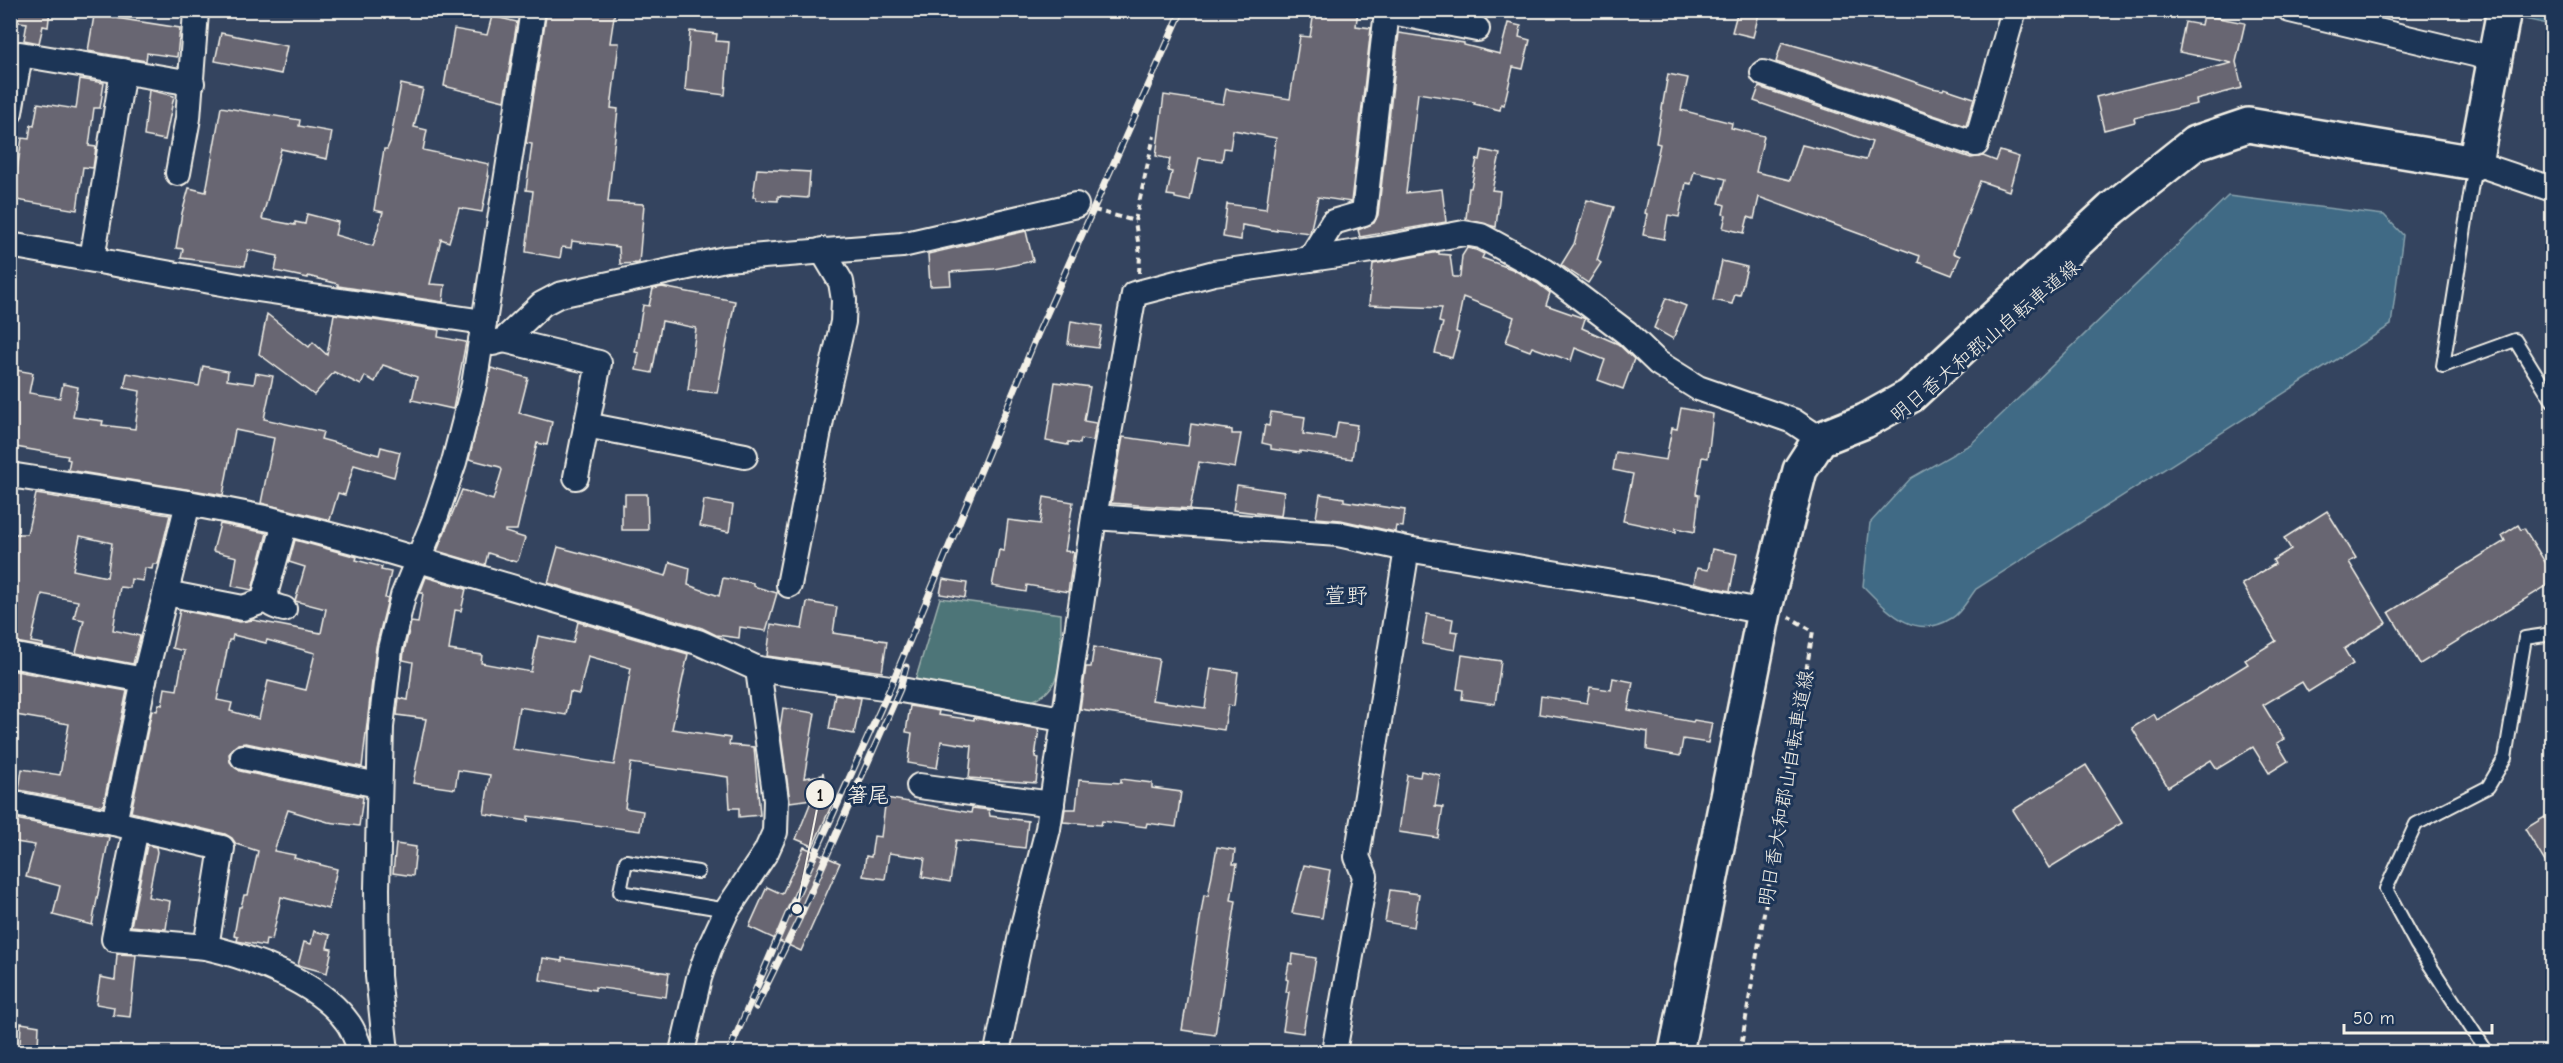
<svg xmlns="http://www.w3.org/2000/svg" width="2563" height="1063" font-family="'Comic Neue','Klee One',sans-serif">
<style>
.green{fill:#4e7578;stroke:#a1b3b0;stroke-width:1.5}
.water{fill:#3f6b85;stroke:#87a1ad;stroke-width:1.5}
.building{fill:#686672;stroke:#f4f1e8;stroke-width:1.5;fill-rule:evenodd}
.lines{fill:none;stroke-linecap:round;stroke-linejoin:round}
.lane-casing{stroke:#f4f1e8;stroke-width:16}
.street-casing{stroke:#f4f1e8;stroke-width:28}
.secondary-casing{stroke:#f4f1e8;stroke-width:38}
.path{stroke:#f4f1e8;stroke-width:4;stroke-dasharray:6 4.5;stroke-linecap:butt}
.lane{stroke:#1d3557;stroke-width:12}
.street{stroke:#1d3557;stroke-width:24}
.secondary{stroke:#1d3557;stroke-width:33}
.rail-casing{stroke:#f4f1e8;stroke-width:7}
.rail{stroke:#1d3557;stroke-width:4.5;stroke-dasharray:14;stroke-linecap:butt}
.labels{text-anchor:middle;dominant-baseline:central;stroke-width:6;stroke-linejoin:round;paint-order:stroke}
.street-label{font-size:20px;fill:#f4f1e8;stroke:#1d3557}
.quarter-label{font-size:22px;fill:#f4f1e8;stroke:#1d3557}
.leader{fill:none;stroke:#f4f1e8;stroke-width:2}
.callout-dot{fill:#f4f1e8;stroke:#1d3557;stroke-width:2}
.mark-label{font-size:18px;text-anchor:middle;font-weight:bold;fill:#111}
.callout-label{font-size:21px;text-anchor:middle;font-weight:bold;fill:#f4f1e8;stroke:#1d3557;stroke-width:6;stroke-linejoin:round;paint-order:stroke}
</style>
<rect width="100%" height="100%" fill="#34445f"/>
<filter id="ink" filterUnits="userSpaceOnUse"><feTurbulence type="fractalNoise" baseFrequency=".0167" numOctaves="2"/><feDisplacementMap in="SourceGraphic" scale="12" xChannelSelector="R" yChannelSelector="G"/><feConvolveMatrix kernelMatrix="1 2 1 2 8 2 1 2 1" color-interpolation-filters="sRGB"/></filter>
<g filter="url(#ink)">
<path class="green" d="M940,598L1061,614C1060,650 1068,698 1021,703L915,681Z"/>
<g class="water">
<path d="M2487,11H2552V25Z"/>
<path d="M2228,196L2384,215L2403,235L2391,325L1976,589C1969,598 1961,613 1952,618C1914,642 1888,611 1863,586L1870,523L1911,478L1971,444Z"/>
</g>
<g class="building">
<path d="M10,10H50L48,27L43,26L39,43L24,40L27,23L10,21Z"/>
<path d="M95,10H111L110,17L180,28L177,57L147,53L146,61L88,51Z"/>
<path d="M547,10H615L610,43H619L611,108L618,109L608,202L644,204L639,263L620,264L619,247L572,241L571,248L562,247L560,258L526,252L533,191L526,190L532,144L526,143Z"/>
<path d="M1323,10H1358L1356,26L1371,28L1351,202L1318,197L1310,233L1277,229V231L1242,225L1241,240L1223,237L1227,204L1266,209L1276,138L1233,130L1230,149L1224,148L1222,161L1199,158L1190,201L1175,198V196L1167,195L1172,172L1168,171L1170,159L1156,156L1164,95L1223,104L1226,89L1290,99L1300,36L1310,37L1314,12L1323,13Z"/>
<path d="M1738,10H1760L1753,37L1732,32Z"/>
<path d="M2203,15L2245,23L2236,62L2242,88L2196,100L2197,104L2134,118L2135,122L2104,130L2096,97L2232,63L2179,52L2185,22L2201,25Z"/>
<path d="M492,16L517,22L504,101L444,86L454,29L487,35Z"/>
<path d="M1508,23L1521,26L1519,37L1530,40L1523,69L1513,67L1504,105L1501,104L1500,110L1474,104L1475,102L1418,93L1406,193L1442,189L1446,222L1360,237L1358,230L1374,223L1378,215L1399,33L1464,43V45L1500,54Z"/>
<path d="M690,31L717,34L716,41L729,42L725,95L685,90Z"/>
<path d="M221,33L287,46L281,74L215,61Z"/>
<path d="M1782,42L1877,69L1932,88L1943,90L1944,88L1974,98L1966,126L1776,62Z"/>
<path d="M1668,74L1688,78L1681,110L1732,123L1731,128L1764,136L1756,172L1790,180L1802,145L1866,160L1872,142L1754,101L1759,87L1971,158L1983,156L1996,161L2000,151L2019,157L2009,191L1980,181L1953,253L1960,256L1952,275L1918,262L1920,256L1759,197L1754,219L1748,217L1744,233L1723,228L1726,215L1723,214L1725,205L1719,203L1726,179L1694,172L1691,184L1686,183L1679,217L1668,215L1664,239L1643,235L1647,214L1645,213L1660,144L1656,143Z"/>
<path d="M80,79L104,83L100,108H94L89,146L96,147L93,168L83,167L77,210L10,199L13,177H16L22,138L29,139L31,125L34,126L38,103L76,109Z"/>
<path d="M401,84L423,89L414,127L427,130L423,150L489,164L487,176H489L482,212L459,208L449,242L441,239L430,284L445,285L443,302L338,286V284L308,276V278L275,271L278,256L248,250L245,266L181,258L183,249L176,248L182,213L189,188L206,192L221,107L300,120L299,126L332,132L327,159L281,149L262,219L295,225V222L305,224L307,214L338,222L335,235L373,246L383,212L374,210L384,149H387L390,142Z"/>
<path d="M149,90L174,96L165,140L144,136Z"/>
<path d="M1482,150L1500,154L1492,190L1500,191L1496,227L1466,219L1469,188H1471L1477,159L1480,160Z"/>
<path d="M757,169L810,172L808,198L778,196V201L756,200V197H753Z"/>
<path d="M1587,200L1614,207L1597,260L1601,263L1588,283L1561,265L1574,244Z"/>
<path d="M1026,231L1033,261L994,269L950,272L951,285L930,286L928,254Z"/>
<path d="M1467,248L1476,250L1484,254L1482,258L1512,269L1537,283L1550,293L1546,305L1583,318L1585,319L1582,328L1618,344L1634,359L1623,389L1598,380L1605,360L1575,348L1571,361L1532,347L1530,351L1506,342L1514,317L1463,297L1456,332L1459,333L1452,358L1435,353L1443,323L1439,322L1442,308L1369,305L1373,264L1439,252V254L1450,255L1453,277H1460L1462,256Z"/>
<path d="M1722,261L1747,267L1740,295L1735,294L1732,304L1713,300Z"/>
<path d="M662,287L735,301L717,393L688,390L696,328L662,321L652,373L636,370L639,353L635,352L643,305L649,306L653,289Z"/>
<path d="M1666,298L1686,306L1673,339L1654,328Z"/>
<path d="M267,314L309,347L313,342L327,355L334,314L439,330L438,337L466,342L453,409L412,400L417,377L383,365L375,382L365,376L361,385L334,372L314,395L259,354Z"/>
<path d="M1071,321L1102,326L1098,348L1068,344Z"/>
<path d="M203,366L228,371L227,380L254,384L256,373L273,376L264,419L323,432L321,439L379,455L381,447L400,452L394,477L354,465L345,495L338,493L330,520L261,503L274,438L235,430L223,495L68,470L70,460L67,459L68,456L10,446V400L16,370L33,373L29,393L60,398L63,384L78,387L73,417L103,421L102,425L135,429L140,391L124,388L127,373L199,386Z"/>
<path d="M491,368L528,378L519,413L552,422L547,445L537,443L517,530H505V532L525,538L518,560L516,562L488,553L485,565L437,551L462,490L493,500L502,470L500,467L469,459Z"/>
<path d="M1055,382L1090,387L1084,421L1096,423L1093,441L1081,439L1080,444L1068,442V445L1046,441Z"/>
<path d="M1681,408L1713,414L1708,458L1702,457L1696,494L1699,495L1695,532L1676,528V532L1623,521L1633,474L1613,470L1616,452L1666,460L1672,428L1677,429Z"/>
<path d="M1271,412L1305,417L1303,434L1335,439L1338,422L1357,425L1352,459L1300,451V453L1271,449V445L1262,443L1265,425L1269,426Z"/>
<path d="M1191,424L1232,430V434H1241L1235,468L1199,462L1190,509L1111,503L1123,437L1188,446Z"/>
<path d="M1237,485L1284,492L1281,516L1233,510Z"/>
<path d="M36,494L170,515L158,564H153L152,569L145,568L143,581L131,579L130,588L120,587L113,630L140,636L133,664L76,653L84,620L74,618L78,601L42,594L31,642L43,644V647L10,641V534H27ZM80,536L112,543L107,577L73,570Z"/>
<path d="M625,494H647L648,530H622V504L625,505Z"/>
<path d="M1320,494L1344,498V501L1405,510L1403,527L1396,526L1395,532L1341,520L1316,518Z"/>
<path d="M1044,497L1073,502L1065,551L1074,552L1068,592L1027,585L1026,592L992,586L999,550L1004,551L1008,520L1040,524Z"/>
<path d="M704,500L733,505L729,532L700,526Z"/>
<path d="M2327,511L2356,558L2349,562L2386,623L2344,649L2353,664L2308,692L2302,682L2263,705L2284,739L2277,743L2288,761L2269,773L2253,747L2217,769L2211,760L2168,787L2132,728L2154,714L2157,720L2248,664L2245,660L2276,641L2242,584L2275,564L2273,560L2291,549L2284,538Z"/>
<path d="M220,524L267,533L252,590L232,586L237,557L213,551Z"/>
<path d="M2518,525L2521,530L2524,528L2553,575V582L2420,664L2389,612L2505,541L2502,535Z"/>
<path d="M295,540L357,557L356,560L382,567L381,570L391,572L385,598L388,599L376,647L362,767L246,743L238,744L229,754L230,762L240,771L363,797L359,826L328,822L288,810L274,851L295,855L294,858L337,869L328,909L281,897L272,940L266,939L265,946L237,941L238,937L234,936L239,907H241L244,895H248L258,851L236,844L232,838L225,834L131,812L152,710L157,711L159,704L162,705L165,688L177,690L184,651L172,648L180,610L240,622L253,620L321,633L326,609L295,601L305,567L289,562ZM233,635L266,643L267,640L315,653L306,690L268,681L259,719L230,711L232,703L217,700L229,640H232Z"/>
<path d="M558,547L666,576L670,562L690,568L688,585L719,596L723,578L753,583V586L777,593L766,631L740,627L739,638L716,635L702,628L548,583Z"/>
<path d="M1712,549L1737,554L1730,591L1694,583L1697,568L1708,570Z"/>
<path d="M426,577L466,589L461,611L455,610L449,650L482,655L481,663L531,672L538,636L573,643L578,622L688,654L672,729L730,738L729,745L754,747L760,815L739,817V808H730L728,777L631,763L625,808L643,811L640,831L528,816V821L484,814L490,775L458,770L455,789L413,783L426,719L397,715L399,698L408,700L413,662L403,660L404,652L411,622L418,623L423,593H420ZM588,656L631,668L614,765L512,749L519,707L566,715L570,692L579,694Z"/>
<path d="M943,579L967,583L965,598L940,594Z"/>
<path d="M807,602L837,607L833,633L887,641L882,672L767,656L771,624L802,629Z"/>
<path d="M1427,614L1453,619L1451,631L1458,632L1455,650L1422,644Z"/>
<path d="M1094,647L1159,659L1152,700L1205,708L1211,668L1238,672L1234,706L1228,705L1224,730L1080,709L1086,667H1091Z"/>
<path d="M1462,655L1501,661L1495,704L1462,699L1463,690L1457,689Z"/>
<path d="M10,670L127,691L103,806L19,790L22,769L60,775L69,724L10,714Z"/>
<path d="M1613,678L1633,682L1628,710L1693,722L1694,720L1712,723L1708,743L1683,739L1680,756L1647,750L1648,732L1539,714L1541,696L1587,703L1590,687L1611,690Z"/>
<path d="M835,694L861,698L854,734L829,729Z"/>
<path d="M910,706L939,711L938,715L974,720V718L1039,729L1035,757L1039,758L1036,783L969,778L972,746L941,741L937,768L908,763L912,733L906,732Z"/>
<path d="M783,708L815,713L804,778L822,775L823,772L828,802L832,804L813,846L796,839L812,799L790,802L780,728Z"/>
<path d="M2086,765L2122,823L2049,868L2013,810Z"/>
<path d="M1421,771L1440,775L1435,806L1443,807L1438,838L1399,832L1407,775L1420,777Z"/>
<path d="M1121,779L1152,783V788L1181,792L1176,827L1147,823L1146,827L1102,821L1101,825L1063,822L1065,809H1076L1079,780L1121,783Z"/>
<path d="M886,798L971,813L972,808L989,810L990,816L1028,821L1025,848L956,840L950,882L922,877L925,858L889,853L885,879L863,876L866,856L871,857L874,836L881,837Z"/>
<path d="M2553,812V875L2525,829Z"/>
<path d="M10,818L109,837L92,925L53,915L60,886L26,877L35,845L10,841Z"/>
<path d="M396,844L416,847L413,876L393,873Z"/>
<path d="M147,845L156,847L157,852L148,897L170,901L166,929L131,926Z"/>
<path d="M804,847L840,863L801,951L749,927L767,887L782,894Z"/>
<path d="M1217,847L1235,850L1233,864H1237L1231,900L1236,901L1215,1035L1182,1030L1204,895L1208,896Z"/>
<path d="M1304,865L1330,870L1322,918L1292,913Z"/>
<path d="M1390,890L1419,894L1414,927L1385,922Z"/>
<path d="M314,931L330,935L327,948L332,949L327,973L298,965L304,942L311,944Z"/>
<path d="M117,954L136,955L130,1017L113,1015L114,1007L96,1004L100,977L115,980Z"/>
<path d="M1293,954L1316,958L1303,1033L1283,1030L1289,992H1286L1288,980L1286,979L1289,963L1292,964Z"/>
<path d="M543,958L562,961V958L669,973L666,997L595,987V990L540,980Z"/>
<path d="M21,1023L39,1026L38,1046L20,1044Z"/>
</g>
<g class="lines">
<defs>
<g id="lane">
<path d="M2475,164L2443,366L2515,340L2552,400"/>
<path d="M698,872L626,861L620,892L727,910"/>
<path d="M2487,1052L2416,944L2386,889L2416,824L2488,787L2505,758L2525,638L2552,634"/>
</g>
<g id="street">
<path d="M2290,10L2495,59"/>
<path d="M1763,73L1976,144L2014,10"/>
<path d="M10,112L20,54L192,83"/>
<path d="M2475,163L2552,189"/>
<path d="M178,173L188,118L196,12"/>
<path d="M10,245L244,287L484,322L474,385L454,462L434,521L403,596L390,649L381,727L377,889L378,976L386,1052"/>
<path d="M92,259L123,71"/>
<path d="M1310,259L1333,222L1364,213L1387,11L1477,29"/>
<path d="M484,322L533,10"/>
<path d="M504,340L599,363L576,477"/>
<path d="M481,341L493,343L504,340L542,304L559,295L725,259L902,245L1076,205"/>
<path d="M586,425L745,456"/>
<path d="M10,475L188,503L270,519L368,545L698,642L758,669L890,688L1062,719"/>
<path d="M1094,517L1338,534L1407,549L1650,589L1764,612"/>
<path d="M789,585L823,410L843,322L844,300L841,282L822,250"/>
<path d="M166,593L243,608L266,600"/>
<path d="M284,609C272,606 267,604 266,591L285,523"/>
<path d="M10,655L144,680"/>
<path d="M243,757L378,785"/>
<path d="M919,786L1052,804"/>
<path d="M10,803L114,823L222,848L206,947C250,957 317,982 345,1019C353,1028 357,1041 361,1052"/>
<path d="M114,823L144,680L188,503"/>
<path d="M136,828L114,939L206,947"/>
<path d="M682,1052L699,978L709,949L727,910L766,852L775,832L776,800L758,669"/>
<path d="M997,1052L1022,930L1048,829L1094,517L1134,294L1214,273L1379,249L1464,233L1481,236L1545,271L1627,333L1658,363L1698,388L1793,421L1820,439"/>
<path d="M1334,1052L1365,876L1357,857L1407,549"/>
</g>
<path id="secondary" d="M1676,1052L1764,612L1800,470L1820,439L1865,421L1910,396L2112,209L2195,143L2248,125L2475,163L2504,10"/>
</defs>
<use href="#lane" class="lane-casing"/>
<use href="#street" class="street-casing"/>
<use href="#secondary" class="secondary-casing"/>
<g class="path">
<path d="M1094,210L1135,221"/>
<path d="M1139,273L1140,255L1135,221L1154,136"/>
<path d="M1740,1052L1813,631L1789,617"/>
</g>
<use href="#lane" class="lane"/>
<use href="#street" class="street"/>
<use href="#secondary" class="secondary"/>
<defs>
<g id="rail">
<path d="M756,1007L799,919L900,689L906,667"/>
<path d="M729,1052L788,914L890,688L1039,331L1182,10"/>
</g>
</defs>
<use href="#rail" class="rail-casing"/>
<use href="#rail" class="rail"/>
</g>
</g>
<g class="labels">
<g class="street-label">
<text transform="translate(1985 341) rotate(-40)">明日香大和郡山自転車道線</text>
<text transform="translate(1786 788) rotate(-80)">明日香大和郡山自転車道線</text>
</g>
<g class="quarter-label">
<text x="1346" y="596">萱野</text>
</g>
</g>
<path class="leader" d="M797 909L820 794"/>
<g class="callout-dot">
<circle cx="797" cy="909" r="6"/>
<circle cx="820" cy="794" r="15"/>
</g>
<g class="mark-label">
<text x="820" y="801">1</text>
</g>
<g class="callout-label">
<text x="868" y="802">箸尾</text>
</g>
<rect width="2563" height="1063" fill="none" stroke="#1d3557" stroke-width="36"/>
<rect x="18" y="18" width="2527" height="1027" fill="none" stroke="#f4f1e8" stroke-width="2" filter="url(#ink)"/>
<path d="M2344 1024v9h148v-9" fill="none" stroke="#f4f1e8" stroke-width="3"/>
<text x="2353" y="1024" font-size="18" fill="#f4f1e8" stroke="#1d3557" stroke-width="4.5" paint-order="stroke">50 m</text>
</svg>
